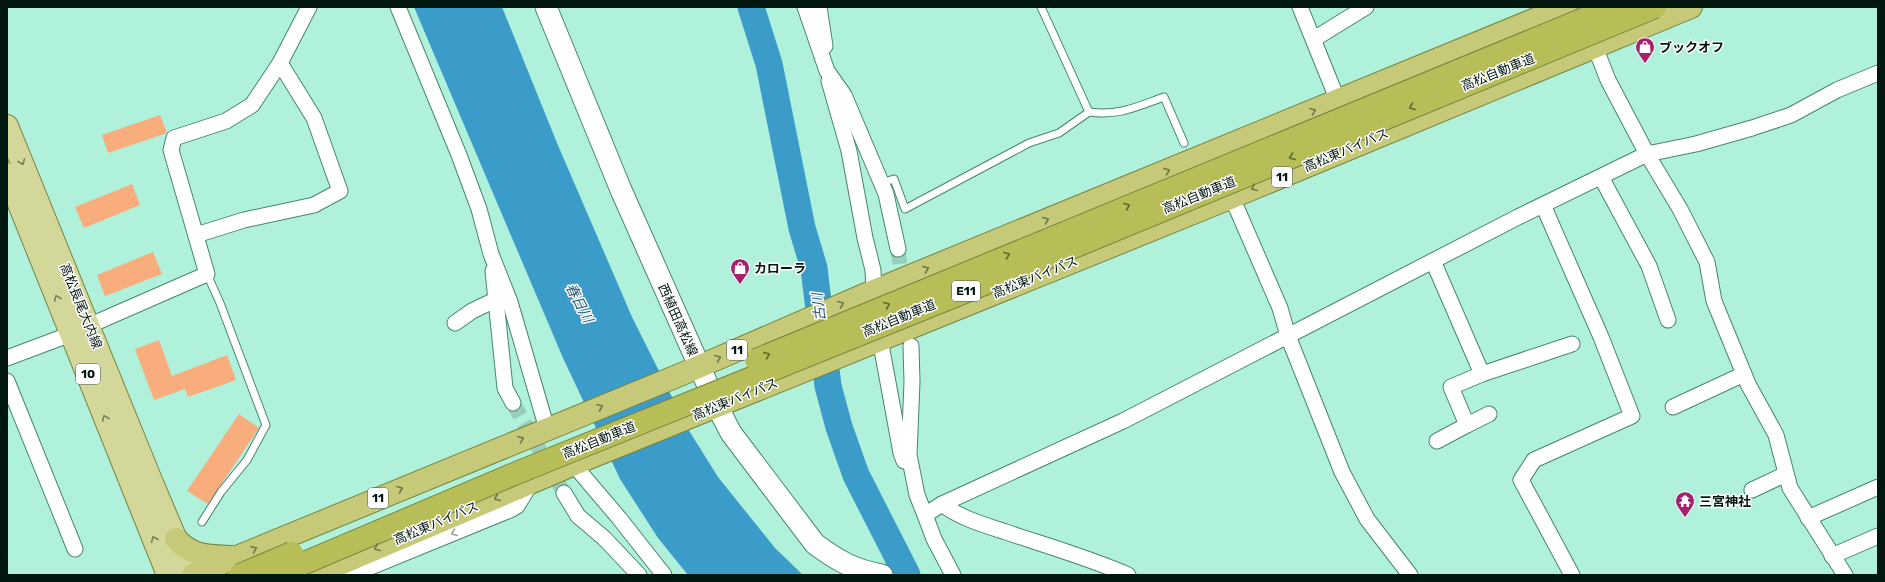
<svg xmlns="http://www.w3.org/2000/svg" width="1885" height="582" font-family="Rubik,'Noto Sans JP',sans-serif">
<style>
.water{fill:#3c9cc9}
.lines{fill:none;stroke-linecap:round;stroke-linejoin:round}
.river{stroke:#3c9cc9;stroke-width:27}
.building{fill:#f9ac7c}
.minor-tunnel{stroke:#96d0bd;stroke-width:15;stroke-dasharray:15 8;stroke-linecap:butt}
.service-casing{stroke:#468573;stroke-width:9}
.minor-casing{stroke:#468573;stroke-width:17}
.secondary-casing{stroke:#468573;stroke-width:23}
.primary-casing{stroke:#77833e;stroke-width:24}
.trunk-casing{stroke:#77833e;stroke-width:24}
.service{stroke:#fff;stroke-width:7}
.minor{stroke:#fff;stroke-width:15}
.secondary{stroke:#fff;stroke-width:21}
.primary{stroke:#d4d79a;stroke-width:22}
.trunk{stroke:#c6ca78;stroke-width:22}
.motorway-bridge-casing{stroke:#77833e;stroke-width:24;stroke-linecap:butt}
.motorway-bridge{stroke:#b7bd57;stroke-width:22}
.oneway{stroke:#5c6a33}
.oneway2{stroke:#6d7949}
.oneway3{stroke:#75805b}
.oneway4{stroke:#99a29f}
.labels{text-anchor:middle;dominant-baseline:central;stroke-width:3;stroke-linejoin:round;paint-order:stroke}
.shield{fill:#fff;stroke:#4c5c57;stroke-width:1}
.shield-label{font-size:12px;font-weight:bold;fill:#00160f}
.poi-label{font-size:13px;font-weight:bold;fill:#00160f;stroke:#fff;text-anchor:start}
.street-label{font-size:13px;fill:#00160f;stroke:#fff}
.water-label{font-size:14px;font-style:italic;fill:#275972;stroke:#fff}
</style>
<rect width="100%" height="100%" fill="#b0f1dc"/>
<path class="water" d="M414,7H502L557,143L632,317L688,429L718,477L775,548L803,575H688L658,538L620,479L563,358Z"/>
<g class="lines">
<path class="river" d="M751,7L769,64L802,228L814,268L828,386L839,427L856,475L907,575"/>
</g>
<g class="building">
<path d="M160,115L167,133L108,153L102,135Z"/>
<path d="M132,184L140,205L84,228L75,207Z"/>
<path d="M153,252L162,274L105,296L97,275Z"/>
<path d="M159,340L172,376L227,355L236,380L188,397L185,389L154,400L135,349Z"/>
<path d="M239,414L259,428L208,504L187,491Z"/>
</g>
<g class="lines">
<g class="minor-tunnel">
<path d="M898,249L903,288"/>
<path d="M513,403L564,493"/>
</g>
<defs>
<g id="service">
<path d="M1041,7L1089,112"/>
<path d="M881,183L894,179L905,209L1029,143L1059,133L1089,112C1119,116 1136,107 1164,97L1184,143"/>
<path d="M202,522L221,492L247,460L266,425L220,303L207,274"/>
</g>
<g id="minor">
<path d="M398,7L459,155L479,209L491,254L510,302L547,429"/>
<path d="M805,7L827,71L844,95L886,194L898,249"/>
<path d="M819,7L825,46"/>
<path d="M1300,7L1338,101"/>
<path d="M1314,39L1366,7"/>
<path d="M1595,47L1608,80L1647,154L1680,209L1707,262L1714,301L1748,384L1776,435L1790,488L1845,575"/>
<path d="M829,81L849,151L865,238L873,270L874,290"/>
<path d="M1601,177L1649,266L1668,320"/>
<path d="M1230,198L1237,209L1280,308L1288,336L1342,472L1367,519L1410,575"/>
<path d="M1543,205L1601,337L1632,416L1534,460L1521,480L1572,575"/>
<path d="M196,235L244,220L314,205L340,191L314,118L280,63"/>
<path d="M1433,261L1482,374L1572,344"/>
<path d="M493,271L505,388L513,403"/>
<path d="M455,323L472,311L495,300"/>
<path d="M880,339L901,453L904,461"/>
<path d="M911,346L912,382L909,455L917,495L925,515L934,539L953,575"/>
<path d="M7,358L63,337L207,274L171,150L174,138L226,121L252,105L280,63L309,7"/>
<path d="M7,381L75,549"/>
<path d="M1673,407L1744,374"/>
<path d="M1467,425L1489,414"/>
<path d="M1437,441L1467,425L1451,387L1482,374"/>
<path d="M574,465L619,518L664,575"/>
<path d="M1752,490L1786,474"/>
<path d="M564,493L578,516L604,538L639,575"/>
<path d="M942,504C960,518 984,525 1006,532C1047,546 1089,558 1128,575"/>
<path d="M925,515L942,504L1123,421L1518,217L1647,154L1696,144L1752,128L1791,115L1837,90L1878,73"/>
<path d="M1808,518L1878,487"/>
<path d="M1832,556L1878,536"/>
<path d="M351,575L510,510L517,506L531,483"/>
</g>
<path id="secondary" d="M546,7L621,190L717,406L731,433L815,544C838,561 854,570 882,575"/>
<g id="primary">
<path d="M7,126L150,478L191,575"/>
<path d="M7,174L168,575"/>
</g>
<g id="trunk">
<path d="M176,539C193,557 208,556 231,557"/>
<path d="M193,575L682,374L864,295L1565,7"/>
<path d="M314,575L584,460L1230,198L1691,7"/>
</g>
</defs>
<use href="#service" class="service-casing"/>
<use href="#minor" class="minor-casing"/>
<use href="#secondary" class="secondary-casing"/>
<use href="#primary" class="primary-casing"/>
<use href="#trunk" class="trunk-casing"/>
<use href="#service" class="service"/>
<use href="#minor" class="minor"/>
<use href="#secondary" class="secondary"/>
<use href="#primary" class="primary"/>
<use href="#trunk" class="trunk"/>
<defs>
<g id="motorway-bridge">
<path d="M756,360L1613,7"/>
<path d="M240,575L292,553"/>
<path d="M276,575L519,472L967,291L1655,7"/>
</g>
</defs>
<use href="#motorway-bridge" class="motorway-bridge-casing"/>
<use href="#motorway-bridge" class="motorway-bridge"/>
</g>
<defs><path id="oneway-chevron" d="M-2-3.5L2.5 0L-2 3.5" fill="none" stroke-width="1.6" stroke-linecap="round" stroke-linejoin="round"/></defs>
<g class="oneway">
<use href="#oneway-chevron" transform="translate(1412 107) rotate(158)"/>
<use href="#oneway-chevron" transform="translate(1292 157) rotate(158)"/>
<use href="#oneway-chevron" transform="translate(1127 206) rotate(-22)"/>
<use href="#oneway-chevron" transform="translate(1007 255) rotate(-22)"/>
<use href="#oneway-chevron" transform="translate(887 305) rotate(-23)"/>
<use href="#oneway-chevron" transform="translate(767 355) rotate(-23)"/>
</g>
<g class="oneway2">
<use href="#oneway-chevron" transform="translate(1313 111) rotate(-22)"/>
<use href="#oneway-chevron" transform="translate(1167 171) rotate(-22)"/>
<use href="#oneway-chevron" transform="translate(1254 188) rotate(157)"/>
<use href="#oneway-chevron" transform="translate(1046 220) rotate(-22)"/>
<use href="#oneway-chevron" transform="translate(926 269) rotate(-22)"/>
<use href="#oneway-chevron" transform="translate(841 304) rotate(-23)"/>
<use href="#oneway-chevron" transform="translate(718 358) rotate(-23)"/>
<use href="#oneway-chevron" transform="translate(600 407) rotate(-22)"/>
<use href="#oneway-chevron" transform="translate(521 439) rotate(-22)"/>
<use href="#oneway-chevron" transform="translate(400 489) rotate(-22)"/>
<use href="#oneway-chevron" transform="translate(497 498) rotate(157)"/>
<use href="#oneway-chevron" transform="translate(377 548) rotate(157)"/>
<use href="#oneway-chevron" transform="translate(254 549) rotate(-22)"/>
</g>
<g class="oneway3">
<use href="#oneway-chevron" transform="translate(22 162) rotate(68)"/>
<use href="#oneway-chevron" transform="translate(57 298) rotate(-112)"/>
<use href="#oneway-chevron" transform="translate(105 418) rotate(-112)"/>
<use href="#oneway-chevron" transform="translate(154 539) rotate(-112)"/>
</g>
<use class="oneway4" href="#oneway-chevron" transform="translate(454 533) rotate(158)"/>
<defs>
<symbol id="shop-pin" viewBox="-11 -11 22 30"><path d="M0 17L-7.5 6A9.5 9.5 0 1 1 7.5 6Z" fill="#a6216b" stroke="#fff"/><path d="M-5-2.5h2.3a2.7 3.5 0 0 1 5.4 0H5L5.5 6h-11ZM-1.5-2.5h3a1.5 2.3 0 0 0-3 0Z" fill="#fff"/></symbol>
<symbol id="temple-pin" viewBox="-11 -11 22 30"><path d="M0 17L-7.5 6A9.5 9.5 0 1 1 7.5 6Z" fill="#a6216b" stroke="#fff"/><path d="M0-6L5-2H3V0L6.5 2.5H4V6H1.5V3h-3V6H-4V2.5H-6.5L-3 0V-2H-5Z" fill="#fff"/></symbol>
</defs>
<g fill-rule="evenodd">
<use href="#shop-pin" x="1634" y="36" width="22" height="30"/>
<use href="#shop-pin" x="729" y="257" width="22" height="30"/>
<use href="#temple-pin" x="1674" y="490" width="22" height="30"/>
</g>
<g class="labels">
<g class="shield">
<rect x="1272" y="167" width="20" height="20" rx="3"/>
<rect x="952" y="281" width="28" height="20" rx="3"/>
<rect x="727" y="340" width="20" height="20" rx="3"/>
<rect x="76" y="364" width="24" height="20" rx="3"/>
<rect x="368" y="488" width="20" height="20" rx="3"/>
</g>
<g class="shield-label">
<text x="1282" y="177">11</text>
<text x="966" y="291">E11</text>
<text x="737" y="350">11</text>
<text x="88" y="374">10</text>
<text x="378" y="498">11</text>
</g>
<g class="poi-label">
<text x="1659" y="47">ブックオフ</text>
<text x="754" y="268">カローラ</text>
<text x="1699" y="501">三宮神社</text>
</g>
<g class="street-label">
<text transform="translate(1498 72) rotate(-22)">高松自動車道</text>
<text transform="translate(1346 150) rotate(-23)">高松東バイパス</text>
<text transform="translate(1199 195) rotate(-22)">高松自動車道</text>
<text transform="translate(1035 277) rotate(-22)">高松東バイパス</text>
<text transform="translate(81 306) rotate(68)">高松長尾大内線</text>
<text transform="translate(899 318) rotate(-22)">高松自動車道</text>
<text transform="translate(678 320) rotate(66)">西植田高松線</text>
<text transform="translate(735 399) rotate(-22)">高松東バイパス</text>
<text transform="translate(599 440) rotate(-22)">高松自動車道</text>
<text transform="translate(436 523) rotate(-23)">高松東バイパス</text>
</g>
<g class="water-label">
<text transform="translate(579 303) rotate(63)">春日川</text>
<text transform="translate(819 307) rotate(-97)">古川</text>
</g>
</g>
<rect width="1885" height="582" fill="none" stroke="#00160f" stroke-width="16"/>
</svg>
